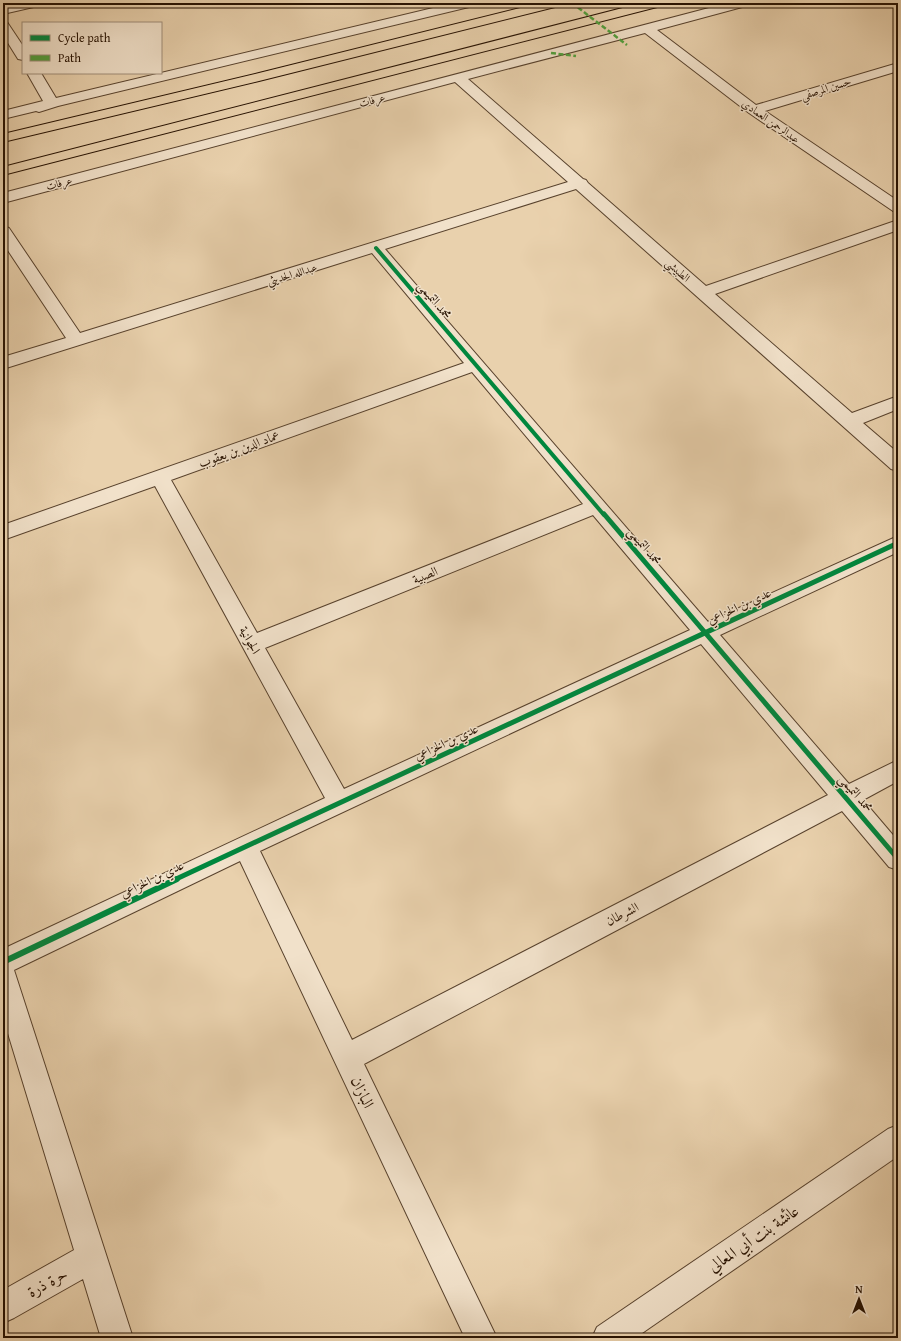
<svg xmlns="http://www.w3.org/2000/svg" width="901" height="1341" font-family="'Gentium Book Plus',Amiri,serif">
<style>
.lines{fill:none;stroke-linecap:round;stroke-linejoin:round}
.minor-casing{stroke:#58422d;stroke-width:2}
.major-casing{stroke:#271202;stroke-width:2}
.minor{fill:#f1e1ca;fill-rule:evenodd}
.major{fill:#e9d1ad;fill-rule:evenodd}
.quiet{stroke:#51a03d;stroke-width:2.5;stroke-dasharray:5 2.5;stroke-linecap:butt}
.cycleway-far2-casing{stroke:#f1e1ca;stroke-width:6}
.cycleway-far1-casing{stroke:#f1e1ca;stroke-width:8}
.cycleway-casing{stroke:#f1e1ca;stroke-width:9}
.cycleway-far2{stroke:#00873e;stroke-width:4}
.cycleway-far1{stroke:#00873e;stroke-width:5}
.cycleway{stroke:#00873e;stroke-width:6}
.labels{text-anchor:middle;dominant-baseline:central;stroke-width:3;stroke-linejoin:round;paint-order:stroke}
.far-street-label{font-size:11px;fill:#271202;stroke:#f1e1ca}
.street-label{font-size:13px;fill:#271202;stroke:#f1e1ca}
.near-street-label{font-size:16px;fill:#271202;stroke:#f1e1ca}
</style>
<rect width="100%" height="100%" fill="#e9d1ad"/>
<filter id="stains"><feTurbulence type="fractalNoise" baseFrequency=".005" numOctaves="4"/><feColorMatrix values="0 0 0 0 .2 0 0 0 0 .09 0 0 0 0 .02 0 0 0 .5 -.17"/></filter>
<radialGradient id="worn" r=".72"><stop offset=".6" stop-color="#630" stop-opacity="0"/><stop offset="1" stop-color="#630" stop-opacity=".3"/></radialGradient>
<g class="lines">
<defs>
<g id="minor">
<path d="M18,3H40L38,6L3,14V6Z"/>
<path d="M454,3H475L473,6L469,7L58,106L39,112L36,111L3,119V111L43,101L27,73H41L56,98Z"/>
<path d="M728,3H748L746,6L657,30L756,105L898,63V71L765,111L898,201V213L893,211L749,113L645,33L468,79L583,179L586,180L588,183L706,286L898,220V230L715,294L852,413L898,396V409L863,423L898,453V471L891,469L576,189L385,249L708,622L898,536V552L720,635L849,784L898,760V781L863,800L898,841V870L889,867L842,811L364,1064L497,1338H465L240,861L14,970L133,1338H101L83,1279L14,1318L3,1323V1290L74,1250L3,1017V949L325,798L155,486L3,540V525L464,363L372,253L3,369V357L66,338L3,243V226L9,228L80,333L568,182L455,82L3,203V193ZM472,372L583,504L257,633L171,480ZM593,515L690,630L344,789L265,648ZM701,644L828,795L352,1040L260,851Z"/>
<path d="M3,21L7,22L23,46V60L18,59L3,35Z"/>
<path d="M898,1125V1156L635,1338H592L597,1327L888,1129Z"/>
</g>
<g id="major">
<path d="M540,3H561L559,6L259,81L3,142V134L259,73Z"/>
<path d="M642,3H663L661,6L3,175V167Z"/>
</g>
</defs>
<use href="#minor" class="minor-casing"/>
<use href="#major" class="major-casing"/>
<use href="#minor" class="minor"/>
<use href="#major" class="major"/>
<g class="quiet">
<path d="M572,3L627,45"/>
<path d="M551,53L576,56"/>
</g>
<defs>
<path id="cycleway-far2" d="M376,248L604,515"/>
<g id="cycleway-far1">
<path d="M604,514L898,859"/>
<path d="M174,880L898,543"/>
</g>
<path id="cycleway" d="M3,962L177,879"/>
</defs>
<use href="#cycleway-far2" class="cycleway-far2-casing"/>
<use href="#cycleway-far1" class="cycleway-far1-casing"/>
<use href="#cycleway" class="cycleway-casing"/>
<use href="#cycleway-far2" class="cycleway-far2"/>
<use href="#cycleway-far1" class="cycleway-far1"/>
<use href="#cycleway" class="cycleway"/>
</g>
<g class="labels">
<g class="far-street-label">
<text transform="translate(826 88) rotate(-17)">حسين المرصفي</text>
<text transform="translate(372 100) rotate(-15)">عرفات</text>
<text transform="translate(771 121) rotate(35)">عبدالرحمن العمادي</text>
<text transform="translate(59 183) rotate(-15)">عرفات</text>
<text transform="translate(678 270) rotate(41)">الطبيشي</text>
<text transform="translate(292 274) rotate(-17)">عبدالله الحديثي</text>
</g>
<g class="street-label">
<text transform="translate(435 300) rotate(50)">محمد التميمي</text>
<text transform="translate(239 449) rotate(-20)">عماد الدين بن يعقوب</text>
<text transform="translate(645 546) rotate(50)">محمد التميمي</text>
<text transform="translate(425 575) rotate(-22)">الصبية</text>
<text transform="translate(739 606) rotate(-25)">عدي بن الخزاعي</text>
<text transform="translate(250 640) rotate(61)">الجوانية</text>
<text transform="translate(446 742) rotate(-25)">عدي بن الخزاعي</text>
<text transform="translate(856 793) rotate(49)">محمد التميمي</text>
<text transform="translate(152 879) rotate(-26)">عدي بن الخزاعي</text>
<text transform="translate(622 914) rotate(-27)">الشرطان</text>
</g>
<g class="near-street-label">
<text transform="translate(363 1092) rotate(64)">البازان</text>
<text transform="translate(753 1238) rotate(-34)">عائشة بنت أبي المعالي</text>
<text transform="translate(47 1282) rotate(-29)">حرة ذرة</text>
</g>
</g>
<rect width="901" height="1341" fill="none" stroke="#e9d1ad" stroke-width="16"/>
<rect x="4" y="4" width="893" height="1333" fill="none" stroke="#271202" stroke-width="2"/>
<rect x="8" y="8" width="885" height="1325" fill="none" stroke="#271202"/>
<rect x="22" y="22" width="140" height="52" fill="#f1e1ca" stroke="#a08e7a"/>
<rect x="30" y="35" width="20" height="6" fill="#00873e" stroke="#a08e7a"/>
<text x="58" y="42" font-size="12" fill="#271202">Cycle path</text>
<rect x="30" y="55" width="20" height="6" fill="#51a03d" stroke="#a08e7a"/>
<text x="58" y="62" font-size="12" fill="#271202">Path</text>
<g transform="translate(859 1299)" stroke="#f1e1ca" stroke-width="3" paint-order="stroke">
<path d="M0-3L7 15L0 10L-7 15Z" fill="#271202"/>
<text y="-6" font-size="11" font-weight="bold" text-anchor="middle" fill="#271202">N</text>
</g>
<rect width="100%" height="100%" filter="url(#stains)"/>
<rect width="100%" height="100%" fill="url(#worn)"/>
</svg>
